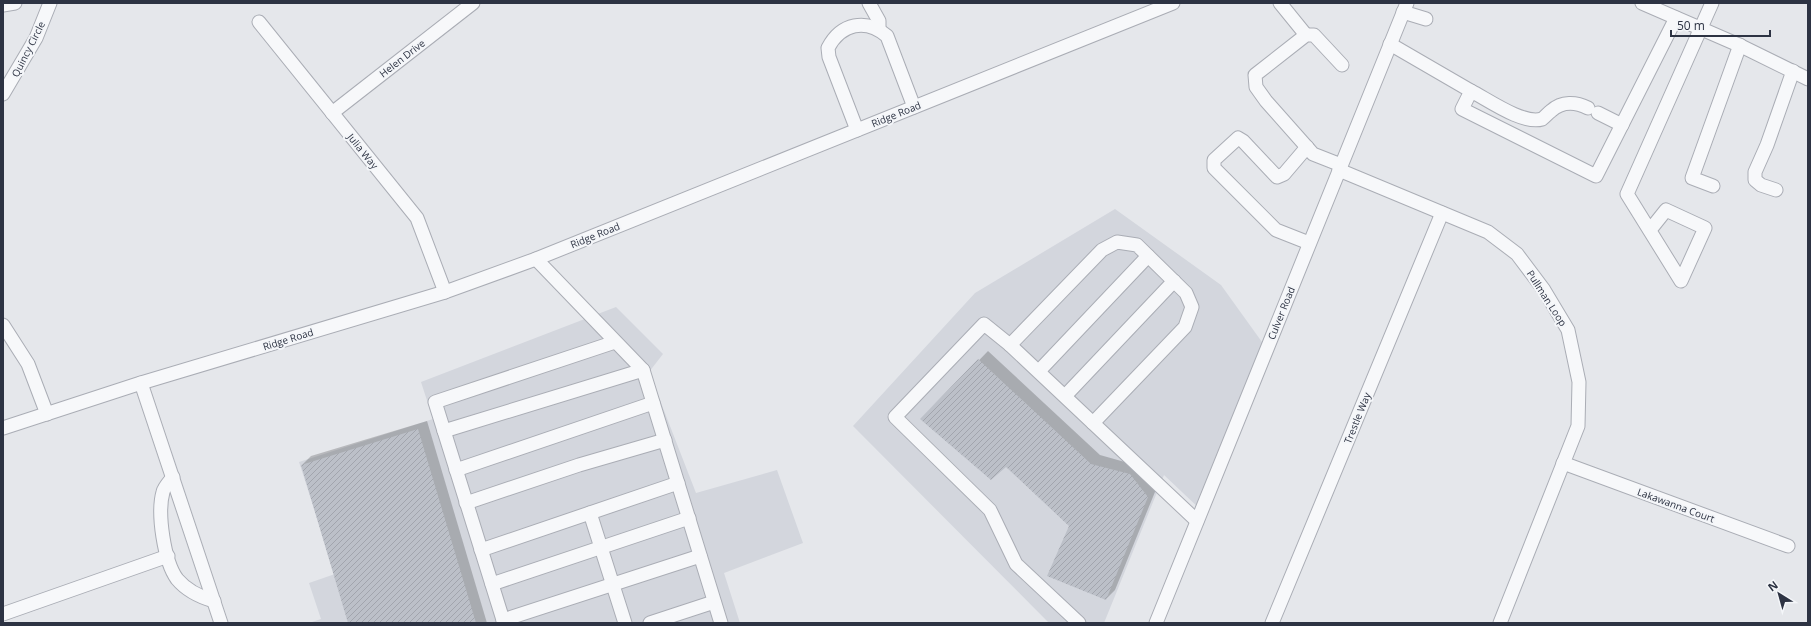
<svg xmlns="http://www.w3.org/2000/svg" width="1811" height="626" font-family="'Open Sans',sans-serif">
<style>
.built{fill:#d3d6dd}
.shadow{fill:#0003}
.building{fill:url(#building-hatch)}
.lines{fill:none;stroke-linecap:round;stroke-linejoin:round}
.minor-casing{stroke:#aaadb5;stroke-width:15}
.minor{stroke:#f7f8fa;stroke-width:13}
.labels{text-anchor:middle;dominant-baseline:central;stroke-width:4;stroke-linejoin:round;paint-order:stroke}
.street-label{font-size:10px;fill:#2d3343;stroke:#f4f6f9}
</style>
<defs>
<pattern id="building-hatch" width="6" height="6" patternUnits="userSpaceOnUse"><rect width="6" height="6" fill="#bcc0c8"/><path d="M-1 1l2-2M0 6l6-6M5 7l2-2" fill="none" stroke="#a2a5ad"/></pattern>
</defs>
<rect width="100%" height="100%" fill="#e5e7eb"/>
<g class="built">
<path d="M1115,209L1221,285L1267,349L1201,510L1164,475L1104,623H1049L853,426L975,293Z"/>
<path d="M616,307L663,354L649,372L696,493L777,470L803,543L724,573L740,623H309L321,619L309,583L335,574L299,462L433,419L421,382Z"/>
</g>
<g class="shadow">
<path d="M988,351L1100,455L1139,466L1157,487L1115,590L1106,599L1070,525L1006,466L922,419Z"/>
<path d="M427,421L487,623H349L302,465L311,456Z"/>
</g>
<g class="building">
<path d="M978,359L1091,464L1130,474L1148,497L1106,600L1047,576L1069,526L1006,467L991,480L920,419Z"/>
<path d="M418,429L476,623H348L301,465Z"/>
</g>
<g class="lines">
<defs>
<g id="minor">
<path d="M869,3L879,21V29"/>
<path d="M1280,3L1306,35"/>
<path d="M1642,3L1741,46L1808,79"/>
<path d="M3,5L15,3"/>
<path d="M1403,12L1426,19"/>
<path d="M259,22L417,218L445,292"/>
<path d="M1390,44L1471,91L1462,109L1596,176L1676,18"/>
<path d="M1471,91C1487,99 1523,125 1542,119C1545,117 1548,113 1551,111C1562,101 1576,102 1588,108"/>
<path d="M3,94L36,38L50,3"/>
<path d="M332,113L473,3"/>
<path d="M1598,113L1622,125"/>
<path d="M857,130L829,57L828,48C841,23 866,18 887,36L914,107"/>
<path d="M1307,147L1284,174L1277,177L1243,141L1238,138L1214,160V168L1276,230L1309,243"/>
<path d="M1341,165L1313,154L1266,101L1256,87L1255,75L1306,35H1314L1342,65"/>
<path d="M1339,170L1488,232L1517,254L1544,290L1568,330L1579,382L1578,426L1500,623"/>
<path d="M1713,186L1692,178L1740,45"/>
<path d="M1776,190L1761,185L1755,180V172L1767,145L1793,71"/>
<path d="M1650,230L1666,210L1705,228L1681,281L1627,194L1712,3"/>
<path d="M536,259L643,370L721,623"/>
<path d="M3,325L28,364L47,414"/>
<path d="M1010,345L1102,250L1117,242L1137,245L1186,293L1192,307L1185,327L1093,423"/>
<path d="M1039,371L1148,256"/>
<path d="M141,383L221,623"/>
<path d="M1065,396L1174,281"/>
<path d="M3,428L141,383L445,292L536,259L1173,3"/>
<path d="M444,431L643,370"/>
<path d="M1563,463L1788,546"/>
<path d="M456,470L653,403"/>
<path d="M173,477C170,481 164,487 163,492C157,513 164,561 177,579C187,591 200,597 214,601"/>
<path d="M466,503L579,465L665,440"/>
<path d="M590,513L625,623"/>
<path d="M481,550L678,483"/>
<path d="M492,584L689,518"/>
<path d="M3,614L168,556"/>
<path d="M503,620L700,556"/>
<path d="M504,623L435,402L615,342"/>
<path d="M650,623L714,602"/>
<path d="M1079,623L1016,564L990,510L895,417L984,324L1010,345L1197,521"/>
<path d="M1156,623L1407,3"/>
<path d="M1272,623L1442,213"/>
</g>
</defs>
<use href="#minor" class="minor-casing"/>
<use href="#minor" class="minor"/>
</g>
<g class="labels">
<g class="street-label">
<text transform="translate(28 49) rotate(-63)">Quincy Circle</text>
<text transform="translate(402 58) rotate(-38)">Helen Drive</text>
<text transform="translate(896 114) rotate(-22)">Ridge Road</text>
<text transform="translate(363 151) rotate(51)">Julia Way</text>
<text transform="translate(595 235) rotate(-22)">Ridge Road</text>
<text transform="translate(1547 298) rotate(57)">Pullman Loop</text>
<text transform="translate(1281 313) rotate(-68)">Culver Road</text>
<text transform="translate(288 339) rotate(-17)">Ridge Road</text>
<text transform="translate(1357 418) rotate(-68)">Trestle Way</text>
<text transform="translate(1676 505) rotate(20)">Lakawanna Court</text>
</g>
</g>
<rect width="1811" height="626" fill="none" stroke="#2d3343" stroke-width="8"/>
<g transform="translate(1779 594) rotate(323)" stroke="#f4f6f9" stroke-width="3" paint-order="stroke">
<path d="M0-3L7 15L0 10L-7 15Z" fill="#2d3343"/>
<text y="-6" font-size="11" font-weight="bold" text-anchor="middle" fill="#2d3343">N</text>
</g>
<path d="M1671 30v6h99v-6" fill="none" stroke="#2d3343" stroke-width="2"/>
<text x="1677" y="30" font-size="12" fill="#2d3343" stroke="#f4f6f9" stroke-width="3" paint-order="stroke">50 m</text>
</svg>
